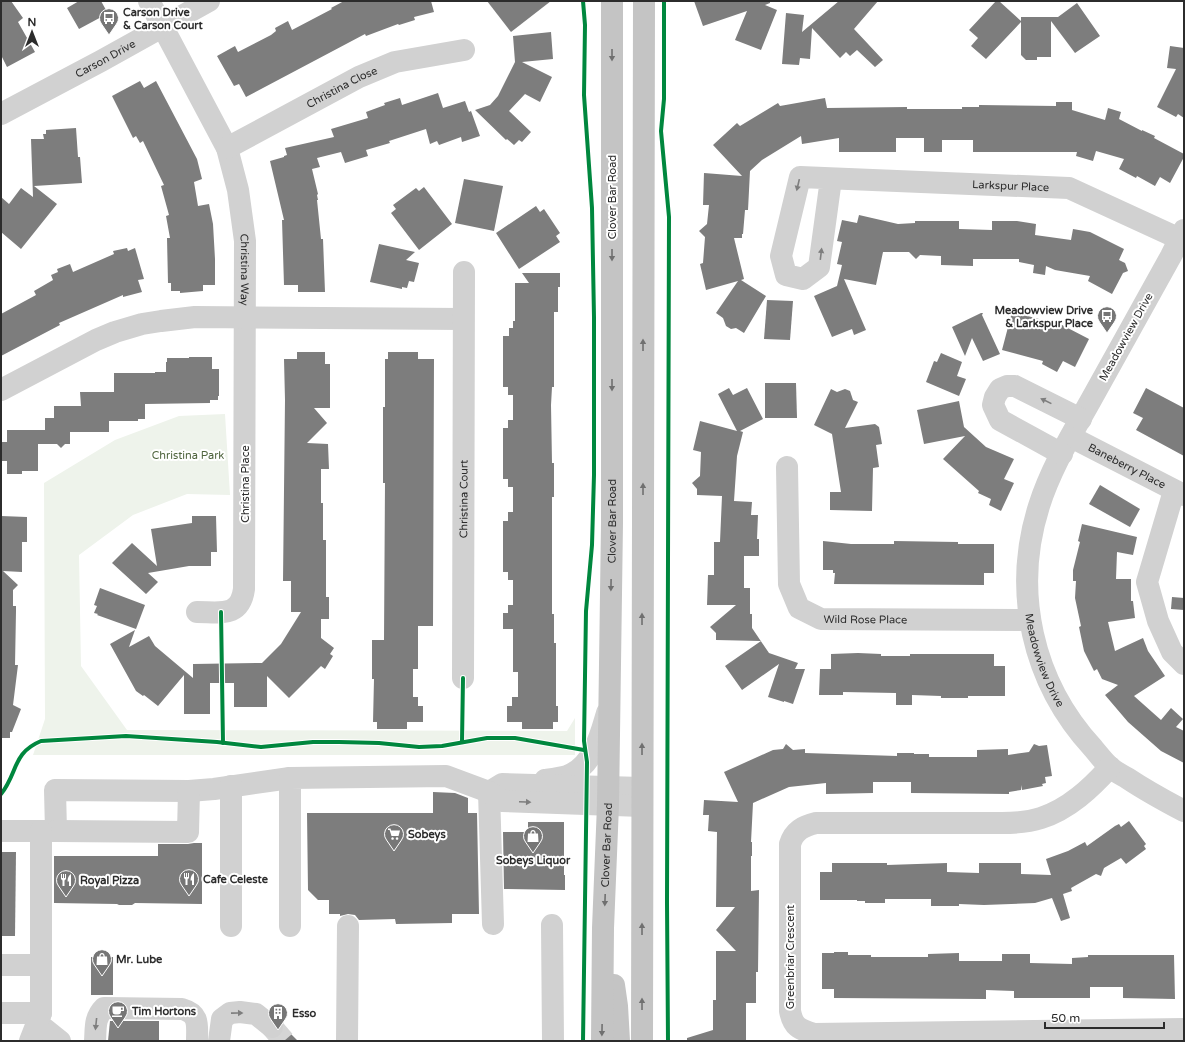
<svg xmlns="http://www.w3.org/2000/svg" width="1185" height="1042" font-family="'Varela Round',sans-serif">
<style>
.green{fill:#eef3eb}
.building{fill:#7d7d7d}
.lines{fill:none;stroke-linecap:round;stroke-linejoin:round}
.minor-tunnel{stroke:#d5d5d5;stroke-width:22;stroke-dasharray:22 11;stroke-linecap:butt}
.minor{stroke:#d1d1d1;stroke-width:22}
.major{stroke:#c4c4c4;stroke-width:22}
.cycleway-casing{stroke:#fff;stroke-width:6}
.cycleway{stroke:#00873e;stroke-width:4}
.oneway{fill:#707070}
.oneway2{fill:#7e7e7e}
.labels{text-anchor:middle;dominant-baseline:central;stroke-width:4;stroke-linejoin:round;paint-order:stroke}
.poi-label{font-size:11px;font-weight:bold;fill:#2c2c2c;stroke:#fff;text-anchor:start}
.street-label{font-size:11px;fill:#2c2c2c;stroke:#fff}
.park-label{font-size:11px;fill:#4e643d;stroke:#fff}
</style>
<rect width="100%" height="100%" fill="#fff"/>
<path class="green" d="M225,414L230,495L187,494L133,515L79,555L81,666L127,730L567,731L575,718V755H33L45,719L44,483L115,440L179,416Z"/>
<g class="building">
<path d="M1,1H11L23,18L18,22L35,52L7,67L1,55Z"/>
<path d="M79,1H101L106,10L103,12L105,15L79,29L67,8Z"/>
<path d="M344,1H431L434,12L414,17L415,20L399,25L398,24L366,36L365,34L246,97L239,84L234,86L217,56L235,46L238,52L271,35L276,31L275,28L288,21L292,30L332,9L331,8Z"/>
<path d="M487,1H551L511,32Z"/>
<path d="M694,1H770V3L765,5L777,10L761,50L735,40L747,11L703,26Z"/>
<path d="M839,1H878L854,29L883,60L875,67L857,50L850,56L846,52L840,58L812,28L810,59L800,58L799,65L782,64L786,13L804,15L802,32Z"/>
<path d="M996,1H999L1021,21V17H1058L1077,3L1100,36L1075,53L1051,21V57H1037V60H1026L1021,55V22L986,59L971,46L978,38L969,30Z"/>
<path d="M551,32L553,59L522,62L552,77L540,102L525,94L509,111L531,132L522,142L519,140L514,145L507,139L506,140L475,110L490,105L498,96L515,62L513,36Z"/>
<path d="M1170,46L1184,48V118L1178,114L1176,117L1157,107L1176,69L1167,68Z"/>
<path d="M140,81L144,88L156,81L197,159L202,179L194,182L198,206L209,204L213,224L215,259V285H203V291L180,293V291H171V283H168L167,238H170L166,216L169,215L161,186L164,185L143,141L140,143L136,136L133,138L112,96Z"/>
<path d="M438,93L443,108L465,101L469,112L471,111L480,136L462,142L461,137L439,145L437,141L430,144L426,129L389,141L390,143L366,150L368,156L345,163L341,152L317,158L320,167L312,169L318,194L317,195L318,200H317L321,239H323L325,292H298V285H284L282,220H284L270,161L284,157V156L287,155L285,148L334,137L331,129L368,118L366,112L385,105L384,103L400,98L402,105Z"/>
<path d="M825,98L827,108L907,107V109H962V107H979V105L1056,106V102H1072V110L1105,120L1108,108L1121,112L1119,119L1142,131V130L1155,136L1154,138L1184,154V157L1170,183L1160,177L1155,186L1137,176L1136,178L1119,169L1124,159L1096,151L1093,161L1076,156L1077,152H973V140H942V152H924V138H896V152H839V138L802,144L801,136L762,160L750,171L748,210H745L743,234H742V238H734L744,279L741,280L766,296L744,333L736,328L731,329L726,326L723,318L716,313L738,281L706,290L700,264L703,263L705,237L699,231L707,224L709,205H703L704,173L742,176L713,145L737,123L740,126L778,103L780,106Z"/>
<path d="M76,128L78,157H80L82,183L34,186L57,204L21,249L1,232V197L9,204L21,188L33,197L31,139H44L43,134H46V130Z"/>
<path d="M464,179L503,186L494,231L455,223Z"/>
<path d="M424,187L452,224L419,250L391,213L396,209L393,205L416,188L419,191Z"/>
<path d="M536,206L540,212L544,209L560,233L556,236L560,242L519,269L496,233Z"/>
<path d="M859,215L898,224L915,223V221H959V229L992,230V221H1017L1036,224L1035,235L1071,240L1073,229L1090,232L1124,249L1119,260L1125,263L1128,271L1123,273L1112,294L1088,281L1090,276L1055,270L1046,266L1045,275L1033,273L1034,265L1019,262V259H973V266L941,265V256L920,255L916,259L909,252H883L876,285L844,279L866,330L854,335L852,329L832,337L814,296L837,286L842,265L837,264L842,242L837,241L842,220L857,223Z"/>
<path d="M379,244L415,252L406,260L419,263L414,282L409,281L407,288L402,287V289L370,282Z"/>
<path d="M127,248L128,251L135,248L144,279L138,280L142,292L123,297V295L59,323L60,325L1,356V314L36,295L34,291L53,280L51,275L58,272L57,269L70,264L73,272L114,254L113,251Z"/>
<path d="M522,273H560V287H558V312H554V387H552L551,405L552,463H554V497H552V614H554V643H556V706H558V722H553V729H522V722H507V706H512V697H518V672H513V629H503V613H508V605H513V580H508V572H503V521H508V512H513V487H508V479H503V428H508V420H513V395H508V387H503V336H509V328H513V321H515V283H529Z"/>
<path d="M767,300L793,301L790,340L764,339Z"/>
<path d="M1012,312L1062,325L1089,339L1075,367L1063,361L1057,372L1042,364L1043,361L1002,350Z"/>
<path d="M981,313H983L982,315L1000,354L983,361L972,338L965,356L952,327Z"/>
<path d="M297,352H325V364H330V408H314L327,423L307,443L328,444L329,469H321V503H323V540H326V597H329V619H321V638L334,648L330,654L333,656L325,669L321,666L289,698L267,676V707H234V683H210V714H184V675L158,706L144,695L143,696L136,691L110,644L135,630L129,647L149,636L155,646L193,678V664L262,663L281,644L301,612H291V581H283L285,400L284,359H297Z"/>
<path d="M388,352H418V359H434L433,626H418V669H413V697H418V706H423V722H407V729H377V722H373L374,679H372V640H384L385,483H383V407H385V359H388Z"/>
<path d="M941,353L962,362L957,376L966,379L959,396L926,382L934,361L937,362Z"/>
<path d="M189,357H212V369H219V396H218V400H210V403L145,404V419H138V421H109V432H70V444H65L61,448L57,444H38V471H22V474H7V461H1V442H7V430H45V418H54V406H81L80,392H114V373H155V372H166V362H167V358H189Z"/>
<path d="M765,383H796L797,418H765Z"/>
<path d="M729,388L733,395L747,388L763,419L740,431L743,432L737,456L734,501L752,502L751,515H758L757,539H759V556H744V588H750V614H752V628L769,653L798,663L795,669H805L793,704L784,701V702L768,697L779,664L742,690L725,666L761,641L716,640V633L710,627L736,605H707L708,575H714V542H720L722,496L697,495V489L692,483L700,476L701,452L693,450L700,421L737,431L718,394Z"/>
<path d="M1146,388L1184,408V456L1136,430L1143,418L1133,413Z"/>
<path d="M831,389L837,392L845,389L850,391L853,400L858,402L845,428L875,424L879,427L882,444L876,445L879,467L873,468L872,511L830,510V492H841L832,434L814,425Z"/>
<path d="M959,401L964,427L986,447L1014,459L1004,479L1014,483L1001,511L989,505L991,499L978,493L979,491L943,459L965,436L924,444L917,410Z"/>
<path d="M1100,485L1140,509L1130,527L1089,504Z"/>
<path d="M1,516L27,517V542H22V572L3,571L18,585L13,590V606H16V611L15,665H18L13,705L21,709L12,732H10V738H1Z"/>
<path d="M192,516H216L217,552H211V566H189L148,573L158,582L146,594L112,563L132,543L157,566L151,529L192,523Z"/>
<path d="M1082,524L1137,537L1133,555L1117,552L1116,579H1131V601H1133L1135,618L1108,622L1115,651L1143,638L1148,651L1165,676L1134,696L1161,720L1171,708L1183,719L1176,727L1184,731V763L1161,751L1128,722L1105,695L1118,685L1102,679L1097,669L1094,671L1084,651L1079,627L1081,626L1075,598L1076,581H1073V570L1080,542L1078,541Z"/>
<path d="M823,541L851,544H894V541L958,542V544H994V573H984V585L834,584L835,573H833V570H823Z"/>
<path d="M100,588L145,605L136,629L97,615L98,614L94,613L97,606L94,605Z"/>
<path d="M1172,597L1184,598V610L1171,609Z"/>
<path d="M858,653L881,654V656H910V654H994V666H1005V696H968V698H941V696L912,695V705H896V693L843,692V695H819L820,669H831V654Z"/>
<path d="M786,744L793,750L805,749V753L897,756V753H914V754H929V757H977V750L1008,749V755L1029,752L1034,744L1039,746L1047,745L1052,776L1045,777L1046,783L1042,784L1043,786L1022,790L1021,785V790L1009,792V794L911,793V782H873V793L826,794V783L789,787L753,803L751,842H752V856H751V891L759,890L758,972H756V1003H746V1041H687V1038L713,1030V1000H716V951H736L716,930L735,907H716L717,832L708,831L709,815H703L704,800L738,802L724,772L773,750L783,749Z"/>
<path d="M433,792L455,793L468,798V813H477L479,914H452V923L396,924L395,919L359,920L355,915L348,914L340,916V914H329V900H318L308,890L307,813H433Z"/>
<path d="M1129,821L1146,844L1144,846L1146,849L1126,864L1121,858L1104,868L1101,876L1096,874L1071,888L1072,891L1063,894L1070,918L1061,921L1052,898L1035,903L984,905L959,904V906H931V899H885V903H865V901H857V900H820V872H832V863H887V865L947,863V872L979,873V863H1021V874L1051,875L1046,859L1068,851L1085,842L1087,846L1115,826L1119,824L1121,827Z"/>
<path d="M528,822H564V875H565V890L504,889L503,832H528Z"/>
<path d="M194,843H202V904L135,903L132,905H119L117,904L54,903V856H158V844H188Z"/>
<path d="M1,852H16L15,936H1Z"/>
<path d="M834,952H848V955H871V957H928V954L959,953V961H1002V954H1030V963L1072,964V958L1088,957V955H1174L1175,999L1123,998V987H1090V998H1014V991L986,990V999L834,998V989H822V953H834Z"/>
<rect x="91" y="957" width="22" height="38"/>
<path d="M110,1021H159V1041H108Z"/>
<path d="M284,1027L298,1041H274L272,1039L277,1038L281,1035Z"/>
</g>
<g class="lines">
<path class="minor-tunnel" d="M272,1027L284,1041"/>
<g class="minor">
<path id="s1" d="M149,1L227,148L238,190L245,241L244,589C240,618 220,612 197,612"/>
<path id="s2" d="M1,114L101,61L209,1"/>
<path id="s3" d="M227,148L359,77L395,62L464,50"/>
<path id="s4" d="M831,179L819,267L803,279L786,275L781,256L800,177L1069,188L1180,239"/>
<path id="s5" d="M1184,230L1171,256C1144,304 1118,352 1091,400C1072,434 1051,468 1039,506C1012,591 1032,682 1093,748C1098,754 1104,762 1110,767C1115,772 1122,775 1127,778C1145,790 1165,801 1184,811"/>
<path d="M1,390L96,340L115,332L142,324L161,321L195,317L463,319"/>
<path id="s6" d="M1071,437L1184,495"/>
<path d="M1062,454L1000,420L993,405L995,397L1000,389L1007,386H1015L1081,419"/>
<path id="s7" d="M787,467L789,584L799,608L821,619L1030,620"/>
<path d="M1174,491L1147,582L1158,621L1172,652L1184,664"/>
<path id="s8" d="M463,678L464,272"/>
<path d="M1110,767C1091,788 1069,809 1041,818C1029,822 1015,823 1002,823H816C803,826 794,831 790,844V1011C793,1027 799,1029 814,1034L1184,1029"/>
<path d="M545,780C552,779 560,778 567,776C593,766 600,737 607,713"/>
<path d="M489,792L502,784L642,788"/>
<path d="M489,792L493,924"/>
<path d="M1,831H56L55,790L189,791L214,789L290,778"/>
<path d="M56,831L188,832L189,791"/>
<path d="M552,925L553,1041"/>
<path d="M231,926V786"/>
<path d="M290,926V778L446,776L489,792L502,801L642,806"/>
<path d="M1,965H41"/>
<path d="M1,1013H41"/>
<path d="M36,1026L45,1029L60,1041"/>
<path d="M30,1041L41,1013V831"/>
<path d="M95,1041C96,1029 94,1018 104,1008L182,1009C200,1014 197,1025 197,1041"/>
<path d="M219,1041L222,1019L230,1013L240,1012L256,1014L272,1027"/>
<path d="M347,1041L348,926"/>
</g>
<g class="major">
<path d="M614,985L617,1006L619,1041"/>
<path id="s9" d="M602,1041L603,928L608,805L612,523V1"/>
<path d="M642,1041L644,1"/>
</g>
<defs>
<g id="cycleway">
<path d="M583,1L585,25L584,95L592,208L594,317V475L592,545L586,611L584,741L587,762L583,1041"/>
<path d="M664,1V99L661,131L669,217L667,903L668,1041"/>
<path d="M221,612L223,743"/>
<path d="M462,742L463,678"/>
<path d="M1,794C18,773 12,753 41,741L126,736L217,742L261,747L313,742H339L379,743L419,747L442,746L487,738H515L584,750"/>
</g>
</defs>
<use href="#cycleway" class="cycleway-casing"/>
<use href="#cycleway" class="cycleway"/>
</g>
<defs><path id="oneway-solid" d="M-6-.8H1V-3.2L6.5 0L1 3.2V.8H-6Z"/></defs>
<g class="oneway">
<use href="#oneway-solid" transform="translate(612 55) rotate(90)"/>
<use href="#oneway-solid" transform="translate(612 255) rotate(90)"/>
<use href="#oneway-solid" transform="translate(643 345) rotate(-90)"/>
<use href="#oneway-solid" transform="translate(612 385) rotate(90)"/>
<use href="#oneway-solid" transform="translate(643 489) rotate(-90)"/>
<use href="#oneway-solid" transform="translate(611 585) rotate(91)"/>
<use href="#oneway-solid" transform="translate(642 619) rotate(-90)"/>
<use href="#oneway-solid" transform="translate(642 749) rotate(-90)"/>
<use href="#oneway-solid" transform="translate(605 900) rotate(92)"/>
<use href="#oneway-solid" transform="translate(642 929) rotate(-90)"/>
<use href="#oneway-solid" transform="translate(642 1004) rotate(-90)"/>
<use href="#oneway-solid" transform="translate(602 1030) rotate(91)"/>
</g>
<g class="oneway2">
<use href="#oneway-solid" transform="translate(798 185) rotate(103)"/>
<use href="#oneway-solid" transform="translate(821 254) rotate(-83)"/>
<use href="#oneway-solid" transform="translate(1046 401) rotate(-154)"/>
<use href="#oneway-solid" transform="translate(525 802) rotate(2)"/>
<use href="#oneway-solid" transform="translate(237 1013) rotate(-1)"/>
<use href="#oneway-solid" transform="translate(96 1024) rotate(96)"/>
</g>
<defs>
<symbol id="bus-pin" viewBox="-11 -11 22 30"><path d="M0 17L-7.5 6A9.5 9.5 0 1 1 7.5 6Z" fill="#767676" stroke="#fff"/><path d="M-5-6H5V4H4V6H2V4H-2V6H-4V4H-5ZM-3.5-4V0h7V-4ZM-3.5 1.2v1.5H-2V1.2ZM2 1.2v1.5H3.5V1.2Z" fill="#fff"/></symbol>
<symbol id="supermarket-pin" viewBox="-11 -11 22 30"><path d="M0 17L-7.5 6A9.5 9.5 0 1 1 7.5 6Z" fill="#767676" stroke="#fff"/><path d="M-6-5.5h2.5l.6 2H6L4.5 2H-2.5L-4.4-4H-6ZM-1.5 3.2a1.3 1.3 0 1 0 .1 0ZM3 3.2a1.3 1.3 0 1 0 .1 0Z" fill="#fff"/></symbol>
<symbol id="shop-pin" viewBox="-11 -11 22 30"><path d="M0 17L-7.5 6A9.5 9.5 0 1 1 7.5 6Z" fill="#767676" stroke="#fff"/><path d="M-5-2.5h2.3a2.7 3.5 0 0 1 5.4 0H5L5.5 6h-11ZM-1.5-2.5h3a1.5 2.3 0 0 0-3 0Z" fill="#fff"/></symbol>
<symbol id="restaurant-pin" viewBox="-11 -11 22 30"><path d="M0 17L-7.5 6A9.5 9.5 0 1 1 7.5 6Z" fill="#767676" stroke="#fff"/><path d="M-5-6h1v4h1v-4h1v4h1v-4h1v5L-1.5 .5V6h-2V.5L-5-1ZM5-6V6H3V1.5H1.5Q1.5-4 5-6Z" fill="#fff"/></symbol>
<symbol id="cafe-pin" viewBox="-11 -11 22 30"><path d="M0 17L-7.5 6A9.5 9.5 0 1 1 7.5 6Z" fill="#767676" stroke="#fff"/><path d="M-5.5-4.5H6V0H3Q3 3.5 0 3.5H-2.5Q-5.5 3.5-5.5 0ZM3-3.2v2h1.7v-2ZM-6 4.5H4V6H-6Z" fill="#fff"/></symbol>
<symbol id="building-pin" viewBox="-11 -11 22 30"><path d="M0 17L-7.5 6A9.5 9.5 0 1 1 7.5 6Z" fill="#767676" stroke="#fff"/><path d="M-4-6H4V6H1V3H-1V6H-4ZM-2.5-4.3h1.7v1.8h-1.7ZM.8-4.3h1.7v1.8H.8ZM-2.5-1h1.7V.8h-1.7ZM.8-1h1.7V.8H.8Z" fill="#fff"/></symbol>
</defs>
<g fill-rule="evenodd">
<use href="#bus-pin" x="98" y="7" width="22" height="30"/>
<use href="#bus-pin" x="1096" y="305" width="22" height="30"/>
<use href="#supermarket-pin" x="383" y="823" width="22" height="30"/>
<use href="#shop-pin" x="522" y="825" width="22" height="30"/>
<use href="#restaurant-pin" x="178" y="868" width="22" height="30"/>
<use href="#restaurant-pin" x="55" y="869" width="22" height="30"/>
<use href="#shop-pin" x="91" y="948" width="22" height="30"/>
<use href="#cafe-pin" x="107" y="1000" width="22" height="30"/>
<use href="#building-pin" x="267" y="1002" width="22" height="30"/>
</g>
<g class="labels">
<g class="poi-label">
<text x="123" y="12">Carson Drive<tspan x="123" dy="13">&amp; Carson Court</tspan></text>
<text x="1093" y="310" text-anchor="end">Meadowview Drive<tspan x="1093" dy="13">&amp; Larkspur Place</tspan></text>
<text x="408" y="834">Sobeys</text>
<text x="533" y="860" text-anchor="middle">Sobeys Liquor</text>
<text x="203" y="879">Cafe Celeste</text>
<text x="80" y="880">Royal Pizza</text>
<text x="116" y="959">Mr. Lube</text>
<text x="132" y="1011">Tim Hortons</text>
<text x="292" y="1013">Esso</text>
</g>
<g class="street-label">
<text stroke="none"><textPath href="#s2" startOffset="118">Carson Drive</textPath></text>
<text stroke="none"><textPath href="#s3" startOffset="130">Christina Close</textPath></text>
<text stroke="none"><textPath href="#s4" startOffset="438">Larkspur Place</textPath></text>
<text transform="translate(612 197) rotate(-90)">Clover Bar Road</text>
<text stroke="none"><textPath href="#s1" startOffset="290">Christina Way</textPath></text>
<text transform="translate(1126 337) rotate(-61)">Meadowview Drive</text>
<text stroke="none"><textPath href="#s6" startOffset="63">Baneberry Place</textPath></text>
<text transform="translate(245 484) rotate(-90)">Christina Place</text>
<text stroke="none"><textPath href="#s8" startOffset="179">Christina Court</textPath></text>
<text stroke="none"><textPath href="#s9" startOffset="520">Clover Bar Road</textPath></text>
<text stroke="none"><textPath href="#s7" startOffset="212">Wild Rose Place</textPath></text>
<text stroke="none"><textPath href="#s5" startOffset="470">Meadowview Drive</textPath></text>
<text stroke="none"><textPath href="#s9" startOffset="196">Clover Bar Road</textPath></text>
<text transform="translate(790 957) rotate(-90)">Greenbriar Crescent</text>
</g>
<g class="park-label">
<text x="188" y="455">Christina Park</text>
</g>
</g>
<rect width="1185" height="1042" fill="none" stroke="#2c2c2c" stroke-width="4"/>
<g transform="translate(32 32)" stroke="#ffffff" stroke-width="3" paint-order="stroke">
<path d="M0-3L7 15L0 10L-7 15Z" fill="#2c2c2c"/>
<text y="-6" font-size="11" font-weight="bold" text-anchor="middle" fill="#2c2c2c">N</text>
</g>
<path d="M1045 1022v6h119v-6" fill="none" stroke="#2c2c2c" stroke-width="2"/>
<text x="1051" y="1022" font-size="12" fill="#2c2c2c" stroke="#ffffff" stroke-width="3" paint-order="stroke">50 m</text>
</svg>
